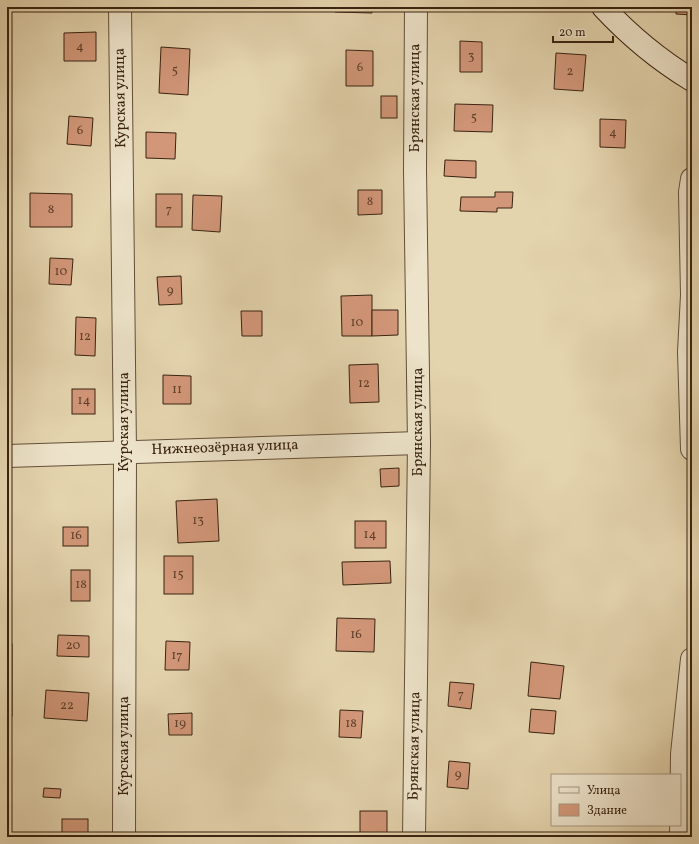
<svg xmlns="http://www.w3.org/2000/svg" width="699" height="844" font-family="Vollkorn,serif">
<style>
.building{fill:#d29779;stroke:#392311}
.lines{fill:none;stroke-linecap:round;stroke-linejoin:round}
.street-casing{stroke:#644f38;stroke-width:24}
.secondary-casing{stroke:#392311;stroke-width:24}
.street{stroke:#ede3ca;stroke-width:22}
.secondary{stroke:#ede3ca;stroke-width:22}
.labels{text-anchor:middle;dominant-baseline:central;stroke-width:4;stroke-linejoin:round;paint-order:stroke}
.number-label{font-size:13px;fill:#5f402b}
.street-label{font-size:15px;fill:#392311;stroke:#ede3ca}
</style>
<rect width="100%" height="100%" fill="#e4d4ae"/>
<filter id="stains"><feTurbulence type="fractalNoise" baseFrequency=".005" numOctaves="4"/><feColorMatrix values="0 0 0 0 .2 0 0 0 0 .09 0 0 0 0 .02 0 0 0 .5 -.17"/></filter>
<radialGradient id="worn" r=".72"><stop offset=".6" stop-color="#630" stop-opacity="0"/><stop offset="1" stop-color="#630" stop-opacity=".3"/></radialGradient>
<g class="building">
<path d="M335,7H372V13L335,12Z"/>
<path d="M676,7H692V15L676,14Z"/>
<path d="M96,32V61H64V33Z"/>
<path d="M460,41L482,42V72H460Z"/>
<path d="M161,47L190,49L188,95L159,93Z"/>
<path d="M346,50L373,51V86H346Z"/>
<path d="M556,53L586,55L583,91L554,89Z"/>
<rect x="381" y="96" width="16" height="22"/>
<path d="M455,104L493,105L492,132L454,131Z"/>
<path d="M69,116L93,118L91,146L67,144Z"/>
<path d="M600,119L626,120L625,148L600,147Z"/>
<path d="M146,132L176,133L175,159L146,158Z"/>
<path d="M445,160L476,161V178L444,176Z"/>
<path d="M358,190H382V214L358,215Z"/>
<path d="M495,192H513L512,208H497V212L460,211L461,197H495Z"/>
<path d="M30,193L72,194V227H30Z"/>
<rect x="156" y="194" width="26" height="33"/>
<path d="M193,195L222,196L220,232L192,230Z"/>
<path d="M50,258L73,259L71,285L49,284Z"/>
<path d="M181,276L182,304L159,305L157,277Z"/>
<path d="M372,295V336H342L341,296Z"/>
<path d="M372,310H398V335L372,336Z"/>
<path d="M241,311H262V336H242Z"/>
<path d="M76,317L96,318L95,356L75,355Z"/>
<path d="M378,364L379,402L350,403L349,365Z"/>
<path d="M163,375L191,376V404H163Z"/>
<rect x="72" y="389" width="23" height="25"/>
<path d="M399,468V486L381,487L380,469Z"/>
<path d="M217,499L219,541L178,543L176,501Z"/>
<rect x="355" y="521" width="31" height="27"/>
<rect x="63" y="527" width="25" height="19"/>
<rect x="164" y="556" width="29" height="38"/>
<path d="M390,561L391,583L343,585L342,562Z"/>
<rect x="71" y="570" width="19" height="31"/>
<path d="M337,618L375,619L374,652L336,651Z"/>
<path d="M58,635L89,636V657L57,656Z"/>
<path d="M166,641L190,642L189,670H165Z"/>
<rect x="7" y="644" width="5" height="72"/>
<path d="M531,662L564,666L560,699L528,696Z"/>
<path d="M450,682L474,684L471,709L448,706Z"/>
<path d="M46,690L89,693L87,721L44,718Z"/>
<path d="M531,709L556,711L554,734L529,732Z"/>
<path d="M340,710L363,711L361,738L339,737Z"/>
<path d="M192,713V735H169L168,714Z"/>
<path d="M449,761L470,763L468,789L447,787Z"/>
<path d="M44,788L61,789L60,798L43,797Z"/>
<rect x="360" y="811" width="27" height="26"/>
<rect x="62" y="819" width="26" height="18"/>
</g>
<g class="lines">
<defs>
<g id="street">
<path d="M120,7L125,451L124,837"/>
<path d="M692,179L690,192L692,295L689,352L692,449"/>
<path d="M7,456L419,443"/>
<path d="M414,837L419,443L415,170L416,7"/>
<path d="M681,837L682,754L692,659"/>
</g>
<path id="secondary" d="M603,7C629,35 659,60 692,80"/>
</defs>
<use href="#street" class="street-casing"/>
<use href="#secondary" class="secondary-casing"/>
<use href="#street" class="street"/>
<use href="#secondary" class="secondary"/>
</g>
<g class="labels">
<g class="number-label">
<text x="80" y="47">4</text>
<text x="471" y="57">3</text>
<text x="360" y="68">6</text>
<text x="175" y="71">5</text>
<text x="570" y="72">2</text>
<text x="474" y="118">5</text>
<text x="80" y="131">6</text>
<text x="613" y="133">4</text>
<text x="370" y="202">8</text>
<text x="51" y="210">8</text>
<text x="169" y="210">7</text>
<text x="61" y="272">10</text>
<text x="170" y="291">9</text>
<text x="357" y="323">10</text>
<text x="85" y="337">12</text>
<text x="364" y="384">12</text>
<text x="177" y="390">11</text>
<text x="84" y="401">14</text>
<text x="198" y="521">13</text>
<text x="370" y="535">14</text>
<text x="76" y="536">16</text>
<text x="178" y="575">15</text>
<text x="81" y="585">18</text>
<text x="356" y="635">16</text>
<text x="73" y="646">20</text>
<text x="177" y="656">17</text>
<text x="461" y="695">7</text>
<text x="67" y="706">22</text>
<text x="180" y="724">19</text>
<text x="351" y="724">18</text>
<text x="458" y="775">9</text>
</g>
<g class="street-label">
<text transform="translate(121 98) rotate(-91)">Курская улица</text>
<text transform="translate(415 98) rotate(-90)">Брянская улица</text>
<text transform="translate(124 422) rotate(-90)">Курская улица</text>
<text transform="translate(418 422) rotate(-90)">Брянская улица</text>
<text transform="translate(225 448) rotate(-2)">Нижнеозёрная улица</text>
<text transform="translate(124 746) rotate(-90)">Курская улица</text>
<text transform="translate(415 746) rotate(-89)">Брянская улица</text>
</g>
</g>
<rect width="699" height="844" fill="none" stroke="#e4d4ae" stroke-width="24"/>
<rect x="8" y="8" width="683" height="828" fill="none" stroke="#392311" stroke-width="2"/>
<rect x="12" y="12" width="675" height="820" fill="none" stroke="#392311"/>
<rect x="551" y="774" width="130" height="52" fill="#ede3ca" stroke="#a59680"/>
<rect x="559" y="787" width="20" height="6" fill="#ede3ca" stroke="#a59680"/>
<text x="587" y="794" font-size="12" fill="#392311">Улица</text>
<rect x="559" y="804" width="20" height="12" fill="#d29779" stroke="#a59680"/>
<text x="587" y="814" font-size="12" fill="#392311">Здание</text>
<path d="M553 36v6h60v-6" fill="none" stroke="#392311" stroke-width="2"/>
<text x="559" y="36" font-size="12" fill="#392311" stroke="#ede3ca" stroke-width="3" paint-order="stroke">20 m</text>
<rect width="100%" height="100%" filter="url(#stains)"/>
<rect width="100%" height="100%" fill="url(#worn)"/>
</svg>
